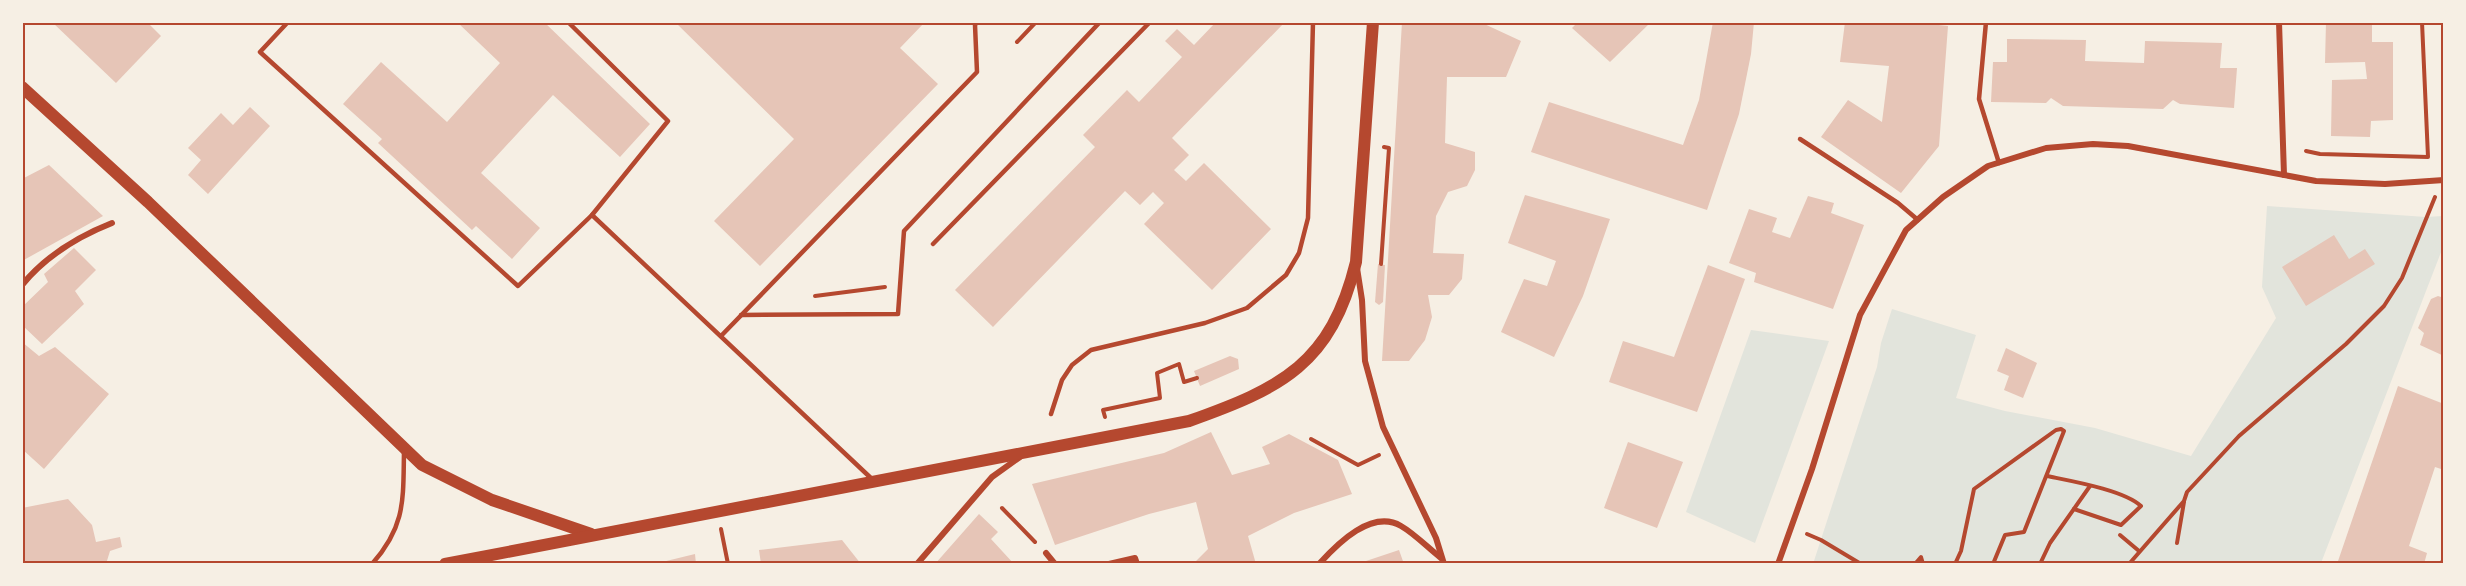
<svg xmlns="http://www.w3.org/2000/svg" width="2466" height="586" font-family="Barlow,sans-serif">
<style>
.green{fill:#e2e4dc}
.building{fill:#e6c5b7}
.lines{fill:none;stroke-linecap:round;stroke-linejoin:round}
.path{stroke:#b5482f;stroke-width:4}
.service{stroke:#b5482f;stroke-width:4.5}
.minor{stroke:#b5482f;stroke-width:6}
.secondary{stroke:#b5482f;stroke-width:12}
.neatline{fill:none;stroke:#b5482f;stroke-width:2}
</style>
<rect width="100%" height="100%" fill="#f6efe4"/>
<g class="green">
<path d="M2267,206L2426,217L2443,216V247L2321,563L1813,564L1877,367L1881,343L1892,309L1976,335L1956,398L2005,411L2095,428L2191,456L2276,318L2262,287Z"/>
<path d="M1751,330L1829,341L1755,543L1686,512Z"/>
</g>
<g class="building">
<path d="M52,22H147L161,36L116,83Z"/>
<path d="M457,22H544L650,124L620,157L553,95L481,173L540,228L512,259L476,226L472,230L378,143L382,139L343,104L381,62L447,122L500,63Z"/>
<path d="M675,22H925L900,48L938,84L760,266L714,221L794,139Z"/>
<path d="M1216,22H1285L1172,138L1189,155L1174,170L1186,181L1204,163L1271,229L1212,290L1144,224L1164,203L1153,192L1140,205L1125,191L993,327L955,290L1095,147L1083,135L1127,90L1139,102L1182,57L1165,41L1177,29L1194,45Z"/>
<path d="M1402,22H1480L1521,41L1506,77H1447L1445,143L1475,152V170L1467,186L1448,192L1436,216L1433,253L1464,254L1462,279L1449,295H1428L1432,317L1425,340L1409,361H1382Z"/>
<path d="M1578,22H1651L1610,62L1572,28Z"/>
<path d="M1713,22H1754L1751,54L1739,114L1707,210L1531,152L1549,102L1683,145L1699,100Z"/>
<path d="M1845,22H1911L1948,26L1939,146L1901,193L1821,137L1848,100L1882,122L1889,66L1840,62Z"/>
<path d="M2326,22H2372V42H2393V120L2371,121L2370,137L2331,136L2332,80L2367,79L2365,62L2325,63Z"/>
<path d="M2007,39L2086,40L2085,61L2144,63L2145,41L2222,43L2220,68H2237L2234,108L2180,104L2173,100L2163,109L2063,106L2051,98L2046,103L1991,102L1993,62H2007Z"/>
<path d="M250,107L270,126L208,194L188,175L201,160L188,148L221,113L233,125Z"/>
<path d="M49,165L103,216L22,261V179Z"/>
<path d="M1525,195L1610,219L1583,296L1554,357L1501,332L1524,279L1547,286L1556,261L1508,243Z"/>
<path d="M1808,196L1834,203L1831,213L1864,225L1833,309L1754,282L1756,273L1729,263L1749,209L1777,218L1772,232L1790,238Z"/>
<path d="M2334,235L2349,259L2365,249L2375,264L2306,306L2282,267Z"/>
<path d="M74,248L96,270L75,291L84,304L42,344L22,325V307L48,282L44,274Z"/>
<path d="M1378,264L1385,265L1383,302L1379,305L1375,302Z"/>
<path d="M1708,265L1745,279L1697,412L1609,382L1623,341L1674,357Z"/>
<path d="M2438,296L2444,298V356L2420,345L2424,333L2418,328L2431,299Z"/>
<path d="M22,342L39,356L55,347L109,394L44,469L22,449Z"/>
<path d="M2006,348L2037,363L2023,398L2004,390L2009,376L1997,371Z"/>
<path d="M1230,356L1238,359L1239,369L1200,386L1194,371Z"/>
<path d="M2398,386L2444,404V470L2435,467L2409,546L2427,553L2424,564H2337Z"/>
<path d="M1211,432L1232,475L1270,464L1262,447L1289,434L1338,460L1352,494L1294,513L1248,536L1256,564H1193L1208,549L1196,502L1149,514L1055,545L1032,484L1164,453Z"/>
<path d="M1628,442L1683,462L1657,528L1604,508Z"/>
<path d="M68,499L92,525L96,542L120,537L122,547L110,551L106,564H22V508Z"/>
<path d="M979,514L998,532L991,539L1014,564H935Z"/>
<path d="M842,540L861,564H761L759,550Z"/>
<path d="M1399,550L1404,564H1360V563Z"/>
<path d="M695,554L696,564H658V563Z"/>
</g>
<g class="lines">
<g class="path">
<path d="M1017,42L1036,22"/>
<path d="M2306,151L2320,154L2428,157L2422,22"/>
<path d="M1381,264L1389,148L1384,147"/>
<path d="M815,296L885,287"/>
<path d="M1105,417L1103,410L1160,398L1157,373L1179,364L1184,382L1197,378"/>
<path d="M1311,439L1358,465L1379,455"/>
<path d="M2047,476C2071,481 2124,490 2141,506L2121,525L2074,509"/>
<path d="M1002,508L1035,542"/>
<path d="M721,529L728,564"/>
<path d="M1807,534L1821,540L1861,564"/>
<path d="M2120,535L2139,551"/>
<path d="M2177,543L2184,502"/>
<path d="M1915,564L1921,557L1923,564"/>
<path d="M1955,564L1961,551L1974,489L2056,430L2061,429L2064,431L2024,532L2005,535L1993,564"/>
<path d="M2040,564L2050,543L2090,486"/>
<path d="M2129,564L2184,501L2187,492L2239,436L2346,344L2384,306L2402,278L2435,197"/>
</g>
<g class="service">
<path d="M288,22L260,52L518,286L592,215L668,121L568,22"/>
<path d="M1986,22L1979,99L1999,163"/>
<path d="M1800,139L1898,203L1918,220"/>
<path d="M592,215L873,480"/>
<path d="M933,244L1150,22"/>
<path d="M741,315L898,314L904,231L1100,22"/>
<path d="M721,336L977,72L975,25L977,22"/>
<path d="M1051,414L1062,380L1072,365L1091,350L1205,323L1247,308L1286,275L1299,253L1308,218L1313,22"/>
<path d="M372,564C406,526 403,499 404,452"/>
</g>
<g class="minor">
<path d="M2279,22L2284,175"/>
<path d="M1357,268L1362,300L1365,361L1383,427L1436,538L1444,564"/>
<path d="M22,285C45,257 79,236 112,223"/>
<path d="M1046,553L1055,564"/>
<path d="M917,564L992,477L1020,457"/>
<path d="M1109,564L1135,558L1137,564"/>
<path d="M1319,564C1338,543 1372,509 1401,526C1415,534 1428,548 1441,558"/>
<path d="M1778,564L1812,469L1860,315L1906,230L1943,197L1988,166L2046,148L2093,144L2128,146L2316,181L2385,184L2444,180"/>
<path d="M2442,564L2444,561"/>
</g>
<g class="secondary">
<path d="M22,87L148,202L422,465L492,500L591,534"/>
<path d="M445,564L1189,421C1282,388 1331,364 1356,262L1373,22"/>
</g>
</g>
<rect width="2466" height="586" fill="none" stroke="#f6efe4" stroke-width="48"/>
<rect x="24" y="24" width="2418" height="538" class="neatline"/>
</svg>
